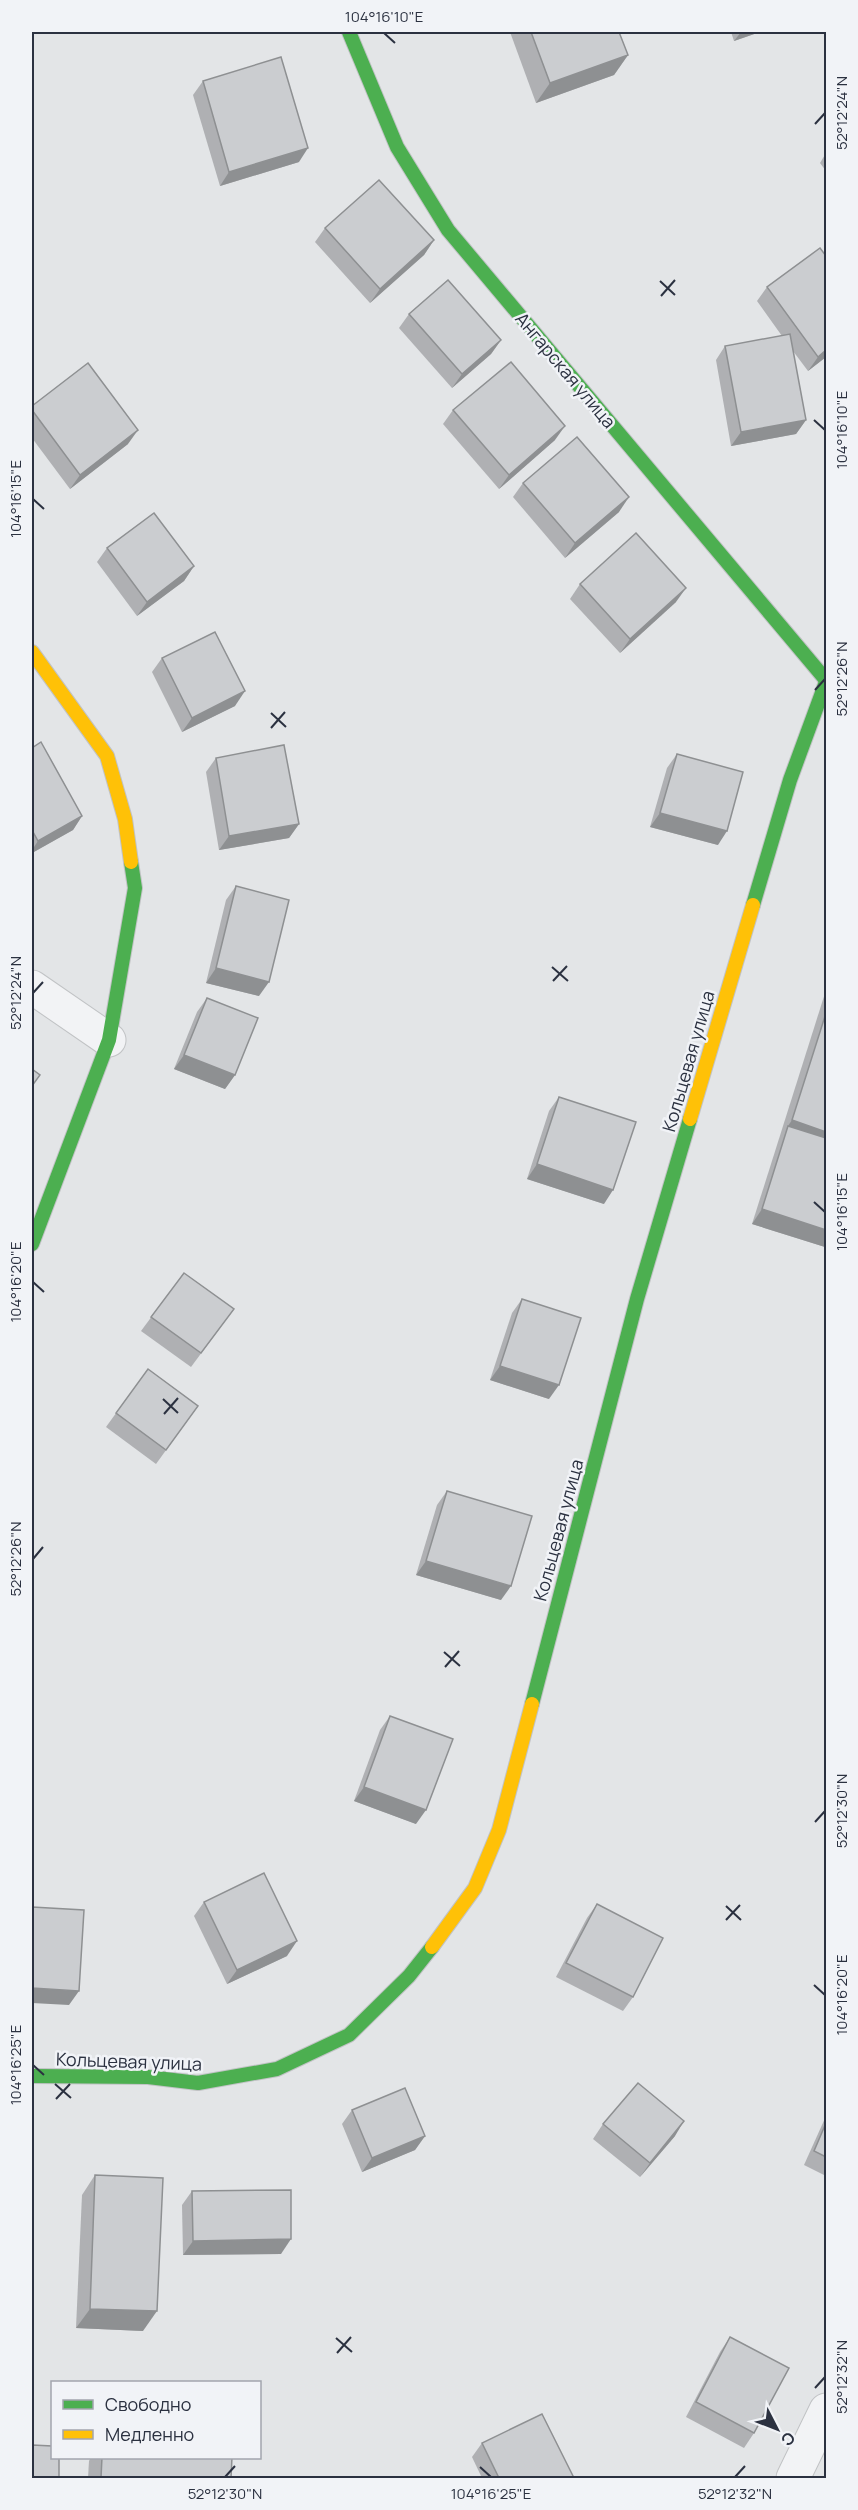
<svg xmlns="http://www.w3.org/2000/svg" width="858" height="2510" font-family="Manrope,sans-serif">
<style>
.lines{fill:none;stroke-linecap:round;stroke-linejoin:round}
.street-casing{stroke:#c1c3c5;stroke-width:35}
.fast-casing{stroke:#c1c3c5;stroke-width:16}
.slow-casing{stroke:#c1c3c5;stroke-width:16}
.street{stroke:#f2f3f5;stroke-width:33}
.fast{stroke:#4caf50;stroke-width:14}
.slow{stroke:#ffc107;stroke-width:14}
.wall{fill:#afb0b3}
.shaded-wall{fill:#8e9092}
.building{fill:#cbcdd0;stroke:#8e9092;stroke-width:1.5}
.ticks{fill:none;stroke:#2b3140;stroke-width:2}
.labels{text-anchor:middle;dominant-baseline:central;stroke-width:5;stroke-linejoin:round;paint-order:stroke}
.street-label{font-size:18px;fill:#2b3140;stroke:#f1f3f7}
.neatline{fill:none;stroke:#2b3140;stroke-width:2}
.ticks-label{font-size:15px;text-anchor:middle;fill:#2b3140}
</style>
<rect width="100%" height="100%" fill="#e3e5e7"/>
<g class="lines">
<defs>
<g id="street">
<path d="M32,987L109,1040"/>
<path d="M793,2478L826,2410"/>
</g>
<g id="fast">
<path d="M349,32L397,147L448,230L826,680"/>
<path d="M753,905L790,780L826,682"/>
<path d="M32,1244L109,1040L135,888L131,862"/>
<path d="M532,1704L637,1299L690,1119"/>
<path d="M32,2076L148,2077L198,2083L277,2069L349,2035L409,1976L432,1947"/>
</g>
<g id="slow">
<path d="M32,652L107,756L125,819L131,862"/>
<path d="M690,1119L753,905"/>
<path d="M432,1947L475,1888L499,1830L532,1704"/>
</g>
</defs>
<use href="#street" class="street-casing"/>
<use href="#fast" class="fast-casing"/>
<use href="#slow" class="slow-casing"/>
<use href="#street" class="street"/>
<use href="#fast" class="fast"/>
<use href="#slow" class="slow"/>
</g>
<g class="wall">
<path d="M510,32H619L628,55L614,75L536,103Z"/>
<path d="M731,32H760L734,41Z"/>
<path d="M203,81L299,162L220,186L193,95Z"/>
<path d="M826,153V171L820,163Z"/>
<path d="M325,228L434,240L424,255L370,303L315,242Z"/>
<path d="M767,287L826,357L808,371L793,351L806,420L796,434L731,446L716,360L725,346L782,336L757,301Z"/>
<path d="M409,314L501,340L491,354L452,388L399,328Z"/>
<path d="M32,406L128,444L70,489L32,438Z"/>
<path d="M453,410L555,440L499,489L443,424Z"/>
<path d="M523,483L619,512L565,558L513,497Z"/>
<path d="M107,548L194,566L184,581L137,616L97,562Z"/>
<path d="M580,584L676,602L620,653L570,599Z"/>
<path d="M162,658L235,706L182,732L152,672Z"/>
<path d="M32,748L82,816L73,830L32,853Z"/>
<path d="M677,754L718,845L650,827L667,768Z"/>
<path d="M216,758L299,824L289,838L219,850L206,772Z"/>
<path d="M236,886L259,996L206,983L226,900Z"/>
<path d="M826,990V1245L825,1247L752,1224Z"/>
<path d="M207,998L235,1075L225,1089L174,1069L197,1012Z"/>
<path d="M559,1097L604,1204L527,1179L549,1111Z"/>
<path d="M184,1273L234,1309L191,1367L141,1331Z"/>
<path d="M522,1299L549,1399L490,1380L512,1313Z"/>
<path d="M148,1369L198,1406L156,1464L106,1427Z"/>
<path d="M447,1491L501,1600L416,1575L437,1505Z"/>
<path d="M390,1716L416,1824L354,1801L380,1730Z"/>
<path d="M204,1902L287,1956L227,1984L194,1916Z"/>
<path d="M597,1904L633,1997L623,2011L556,1977L587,1918Z"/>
<path d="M352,2110L425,2136L415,2150L362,2172L342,2124Z"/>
<path d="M826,2116V2176L804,2165Z"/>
<path d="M603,2124L675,2136L640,2177L593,2139Z"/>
<path d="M95,2175L143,2331L76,2328L82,2195Z"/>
<path d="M192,2191L281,2254L183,2255L182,2205Z"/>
<path d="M730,2337L754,2433L744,2448L686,2417L720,2352Z"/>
<path d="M482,2443L574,2478H482L472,2457Z"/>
<path d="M91,2457H232L231,2478H88L89,2461Z"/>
</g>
<g class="shaded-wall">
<path d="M741,32H760L734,41Z"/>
<path d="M628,55L614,75L536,103L550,83Z"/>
<path d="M308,148L299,162L220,186L229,172Z"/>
<path d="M434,240L424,255L370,303L380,289Z"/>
<path d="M501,340L491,354L452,388L462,374Z"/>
<path d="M826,350V357L808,371L818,357Z"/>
<path d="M806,420L796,434L731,446L741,432Z"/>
<path d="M565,426L555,440L499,489L509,475Z"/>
<path d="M138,430L128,444L70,489L80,475Z"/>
<path d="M629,497L619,512L565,558L575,543Z"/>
<path d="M194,566L184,581L137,616L147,602Z"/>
<path d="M686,588L676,602L620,653L630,639Z"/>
<path d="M245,691L235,706L182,732L192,718Z"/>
<path d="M660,813L727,831L718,845L650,827Z"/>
<path d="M82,816L73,830L32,853V850L38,841Z"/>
<path d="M299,824L289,838L219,850L229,836Z"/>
<path d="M216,968L269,982L259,996L206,983Z"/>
<path d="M184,1055L235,1075L225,1089L174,1069Z"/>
<path d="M792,1120L826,1132V1156L788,1126Z"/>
<path d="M537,1164L613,1190L604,1204L527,1179Z"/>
<path d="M762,1209L826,1230V1245L825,1247L752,1224Z"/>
<path d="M500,1366L559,1385L549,1399L490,1380Z"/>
<path d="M426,1561L511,1586L501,1600L416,1575Z"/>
<path d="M364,1787L426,1810L416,1824L354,1801Z"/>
<path d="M297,1941L287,1956L227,1984L237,1970Z"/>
<path d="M32,1988L79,1991L69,2005L32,2003Z"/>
<path d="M684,2121L675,2136L640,2177L650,2163Z"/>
<path d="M425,2136L415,2150L362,2172L372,2158Z"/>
<path d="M291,2239L281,2254L183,2255L193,2241Z"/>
<path d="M90,2309L157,2311L143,2331L76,2328Z"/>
</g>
<g class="building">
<path d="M531,32H619L628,55L550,83Z"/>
<path d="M281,57L308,148L229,172L203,81Z"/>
<path d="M379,180L434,240L380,289L325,228Z"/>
<path d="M820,248L826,256V350L818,357L767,287Z"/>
<path d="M448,280L501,340L462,374L409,314Z"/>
<path d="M790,334L806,420L741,432L725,346Z"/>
<path d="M511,362L565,426L509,475L453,410Z"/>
<path d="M88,363L138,430L80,475L32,410V406Z"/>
<path d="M577,437L629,497L575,543L523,483Z"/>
<path d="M154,513L194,566L147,602L107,548Z"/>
<path d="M636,533L686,588L630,639L580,584Z"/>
<path d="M215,632L245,691L192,718L162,658Z"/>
<path d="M41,742L82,816L38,841L32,830V748Z"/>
<path d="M284,745L299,824L229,836L216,758Z"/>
<path d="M677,754L743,772L727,831L660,813Z"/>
<path d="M236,886L289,900L269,982L216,968Z"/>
<path d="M207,998L258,1018L235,1075L184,1055Z"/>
<path d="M826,1013V1132L792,1120Z"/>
<path d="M32,1069L40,1075L32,1086Z"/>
<path d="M559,1097L636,1122L613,1190L537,1164Z"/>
<path d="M788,1126L826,1138V1230L762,1209Z"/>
<path d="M184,1273L234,1309L201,1353L151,1317Z"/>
<path d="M522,1299L581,1318L559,1385L500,1366Z"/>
<path d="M148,1369L198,1406L166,1450L116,1413Z"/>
<path d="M447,1491L532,1516L511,1586L426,1561Z"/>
<path d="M390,1716L453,1739L426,1810L364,1787Z"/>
<path d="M264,1873L297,1941L237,1970L204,1902Z"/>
<path d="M597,1904L663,1938L633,1997L566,1963Z"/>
<path d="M32,1907L84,1910L79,1991L32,1988Z"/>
<path d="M638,2083L684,2121L650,2163L603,2124Z"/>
<path d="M405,2088L425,2136L372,2158L352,2110Z"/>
<path d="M826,2123V2157L814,2151Z"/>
<path d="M95,2175L163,2178L157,2311L90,2309Z"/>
<path d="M291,2190V2239L193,2241L192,2191Z"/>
<path d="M730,2337L789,2368L754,2433L696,2402Z"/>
<path d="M542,2414L574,2478H499L482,2443Z"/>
<path d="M32,2445L52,2446V2457H59V2478H32Z"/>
<path d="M102,2457H232L231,2478H101Z"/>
</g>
<path class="ticks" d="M384,33L395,43M815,124L825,113M660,281L675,295M661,296L675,280M814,420L825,430M33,499L44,509M815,690L825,679M271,713L286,727M271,728L285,712M552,967L568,981M553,981L567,966M33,993L43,982M814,1202L825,1212M33,1282L44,1292M163,1399L178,1413M164,1414L178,1398M33,1559L43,1547M444,1652L460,1666M445,1667L459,1651M815,1822L825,1811M726,1906L741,1920M726,1920L740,1905M814,1985L825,1995M33,2065L44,2075M55,2084L71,2098M56,2099L70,2084M336,2338L352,2352M337,2353L351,2337M815,2388L825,2377M480,2467L491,2477M225,2477L235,2466M735,2477L745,2466"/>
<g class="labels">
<g class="street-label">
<text transform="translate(566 370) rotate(50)">Ангарская улица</text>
<text transform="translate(688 1061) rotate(-74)">Кольцевая улица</text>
<text transform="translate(558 1530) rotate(-75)">Кольцевая улица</text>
<text transform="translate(129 2061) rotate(2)">Кольцевая улица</text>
</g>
</g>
<rect width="858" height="2510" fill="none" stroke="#f1f3f7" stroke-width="66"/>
<rect x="51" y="2381" width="210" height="78" fill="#f1f3f7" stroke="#a2a5ae" stroke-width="1.5"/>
<rect x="63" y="2400" width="30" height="9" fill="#4caf50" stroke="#a2a5ae" stroke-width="1.5"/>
<text x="105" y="2411" font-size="18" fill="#2b3140">Свободно</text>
<rect x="63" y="2430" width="30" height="9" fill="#ffc107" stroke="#a2a5ae" stroke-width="1.5"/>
<text x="105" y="2441" font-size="18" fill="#2b3140">Медленно</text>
<g transform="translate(777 2429) rotate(132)" stroke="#f1f3f7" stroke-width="4.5" paint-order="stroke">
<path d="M0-4.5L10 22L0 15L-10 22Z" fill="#2b3140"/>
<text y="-9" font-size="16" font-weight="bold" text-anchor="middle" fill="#2b3140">С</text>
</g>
<rect x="33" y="33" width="792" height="2444" class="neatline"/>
<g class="ticks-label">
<text x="384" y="22">104°16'10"E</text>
<text transform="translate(842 113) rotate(-90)" y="5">52°12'24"N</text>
<text transform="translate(842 430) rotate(-90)" y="5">104°16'10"E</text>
<text transform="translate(16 499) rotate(-90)" y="5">104°16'15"E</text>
<text transform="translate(842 679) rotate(-90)" y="5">52°12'26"N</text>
<text transform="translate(16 993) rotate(-90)" y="5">52°12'24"N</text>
<text transform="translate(842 1212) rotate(-90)" y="5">104°16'15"E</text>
<text transform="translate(16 1282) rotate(-90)" y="5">104°16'20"E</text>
<text transform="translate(16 1559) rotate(-90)" y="5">52°12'26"N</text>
<text transform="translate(842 1811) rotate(-90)" y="5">52°12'30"N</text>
<text transform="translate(842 1995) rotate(-90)" y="5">104°16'20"E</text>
<text transform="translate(16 2065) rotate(-90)" y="5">104°16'25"E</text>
<text transform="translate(842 2377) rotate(-90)" y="5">52°12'32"N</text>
<text x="225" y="2499">52°12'30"N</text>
<text x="491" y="2499">104°16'25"E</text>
<text x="735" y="2499">52°12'32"N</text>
</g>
</svg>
